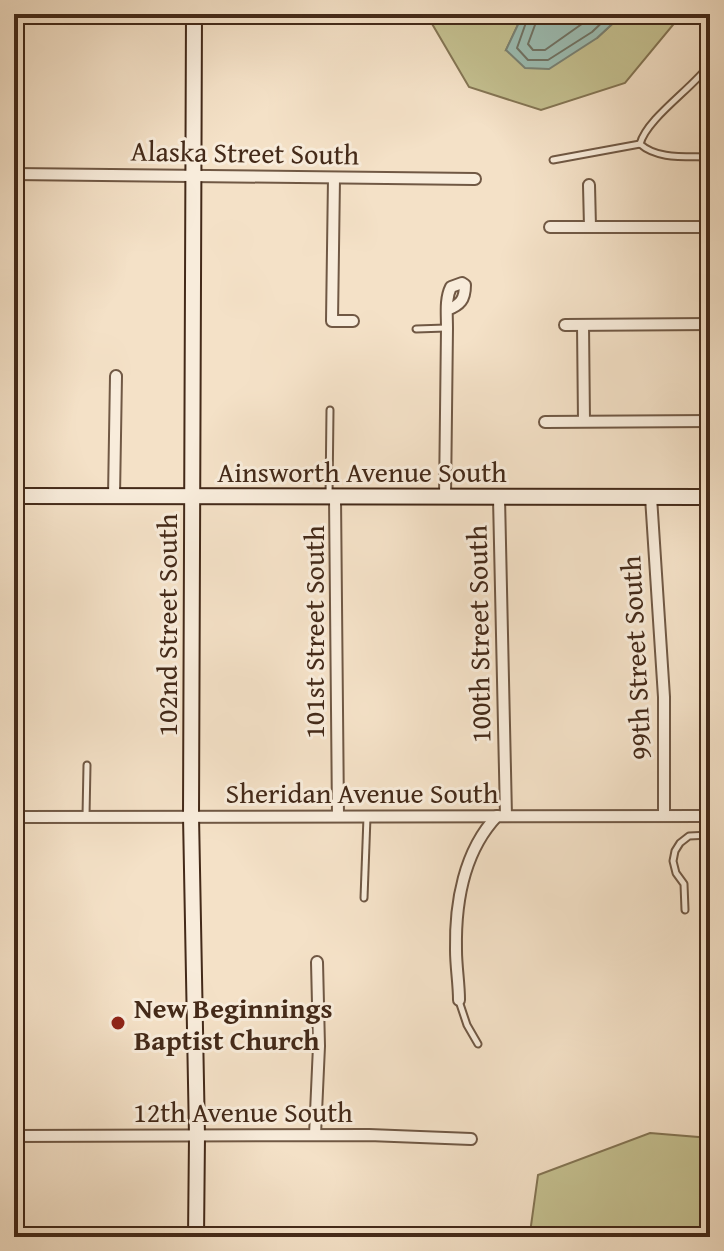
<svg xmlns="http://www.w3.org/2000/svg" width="724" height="1251" font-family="'Gentium Book Plus',serif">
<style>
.green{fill:#c4c090;stroke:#847554;stroke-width:2}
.water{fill:#9cbeb4;stroke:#798376;stroke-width:2}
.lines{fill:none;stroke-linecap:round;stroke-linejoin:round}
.shore{stroke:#707466;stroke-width:2}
.lane-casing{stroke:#705844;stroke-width:9}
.street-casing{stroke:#705844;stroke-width:14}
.secondary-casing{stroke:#442a19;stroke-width:18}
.lane{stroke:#f8ecdb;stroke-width:5}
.street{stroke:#f8ecdb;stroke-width:10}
.secondary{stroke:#f8ecdb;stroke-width:14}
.poi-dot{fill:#8f2418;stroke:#f8ecdb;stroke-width:3}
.labels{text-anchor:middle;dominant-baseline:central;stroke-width:6;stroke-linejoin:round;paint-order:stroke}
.street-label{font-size:28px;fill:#442a19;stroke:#f8ecdb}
.poi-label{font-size:28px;font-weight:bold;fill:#442a19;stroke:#f8ecdb;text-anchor:start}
</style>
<rect width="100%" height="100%" fill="#f4e1c7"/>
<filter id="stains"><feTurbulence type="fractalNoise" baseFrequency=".0025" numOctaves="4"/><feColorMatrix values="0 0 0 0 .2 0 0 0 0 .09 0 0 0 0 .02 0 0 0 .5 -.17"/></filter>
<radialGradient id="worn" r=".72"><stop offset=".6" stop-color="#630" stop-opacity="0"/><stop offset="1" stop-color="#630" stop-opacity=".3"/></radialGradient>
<g class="green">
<path d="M438,14H523L506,50L597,38L623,14H682L625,83L541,110L469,87L431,22Z"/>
<path d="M650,1133L710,1138V1237H524L530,1233L538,1175Z"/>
</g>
<path class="water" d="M523,14H623L597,38L549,69L525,68L506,50Z"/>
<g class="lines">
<g class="shore">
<path d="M529,14L517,48L528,60H548L592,32L611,14"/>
<path d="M539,14L528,44L533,50H545L596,14"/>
</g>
<defs>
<g id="lane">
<path d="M640,144C647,118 693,88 710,64"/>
<path d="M640,144C658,160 687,156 710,157"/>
<path d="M553,160L640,144"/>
<path d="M416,329L446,328"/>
<path d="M329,496L330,410"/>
<path d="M14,610L15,612"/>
<path d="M86,816L87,765"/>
<path d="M364,898L367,817"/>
<path d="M685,910L684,884L676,873L673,861L675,851L680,843L689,836L710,835"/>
<path d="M459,1001L467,1025L478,1044"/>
</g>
<g id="street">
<path d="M98,14L399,18"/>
<path d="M14,174L475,179"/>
<path d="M334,178L332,321H353"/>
<path d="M589,185L590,227"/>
<path d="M550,227H710"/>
<path d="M565,325L710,324"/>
<path d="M583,325L584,421"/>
<path d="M545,422L710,421"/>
<path d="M114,496L116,376"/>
<path d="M335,497L338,816"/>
<path d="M445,497L447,328C447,314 445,299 451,287L462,283L465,285C465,300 460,305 447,310"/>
<path d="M651,497L664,697V816"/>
<path d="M499,498L506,816"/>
<path d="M14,817L710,816"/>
<path d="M459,1000C459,983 456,967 456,950C455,903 464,851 497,816"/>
<path d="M315,1135L319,1046L317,962"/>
<path d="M14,1136L369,1135L471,1139"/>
</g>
<g id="secondary">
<path d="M194,14L191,816L197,1136L196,1237"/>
<path d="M14,496L710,497"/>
</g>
</defs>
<use href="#lane" class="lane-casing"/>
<use href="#street" class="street-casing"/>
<use href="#secondary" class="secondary-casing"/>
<use href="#lane" class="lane"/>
<use href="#street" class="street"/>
<use href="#secondary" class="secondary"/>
</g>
<circle class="poi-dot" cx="118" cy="1023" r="8"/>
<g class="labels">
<g class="street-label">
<text transform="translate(245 152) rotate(1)">Alaska Street South</text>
<text x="362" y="471">Ainsworth Avenue South</text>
<text transform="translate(166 625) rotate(-90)">102nd Street South</text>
<text transform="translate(313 632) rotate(-90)">101st Street South</text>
<text transform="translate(478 634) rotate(-91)">100th Street South</text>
<text transform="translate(635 658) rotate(-93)">99th Street South</text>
<text x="362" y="792">Sheridan Avenue South</text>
<text x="243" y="1111">12th Avenue South</text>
</g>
<g class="poi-label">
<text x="134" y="1007">New Beginnings<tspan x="134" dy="32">Baptist Church</tspan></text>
</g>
</g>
<rect width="724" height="1251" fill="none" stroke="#f4e1c7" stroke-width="48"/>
<rect x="16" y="16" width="692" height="1219" fill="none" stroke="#442a19" stroke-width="4"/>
<rect x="24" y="24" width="676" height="1203" fill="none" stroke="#442a19" stroke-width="2"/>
<rect width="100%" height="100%" filter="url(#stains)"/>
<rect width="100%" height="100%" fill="url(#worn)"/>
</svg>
